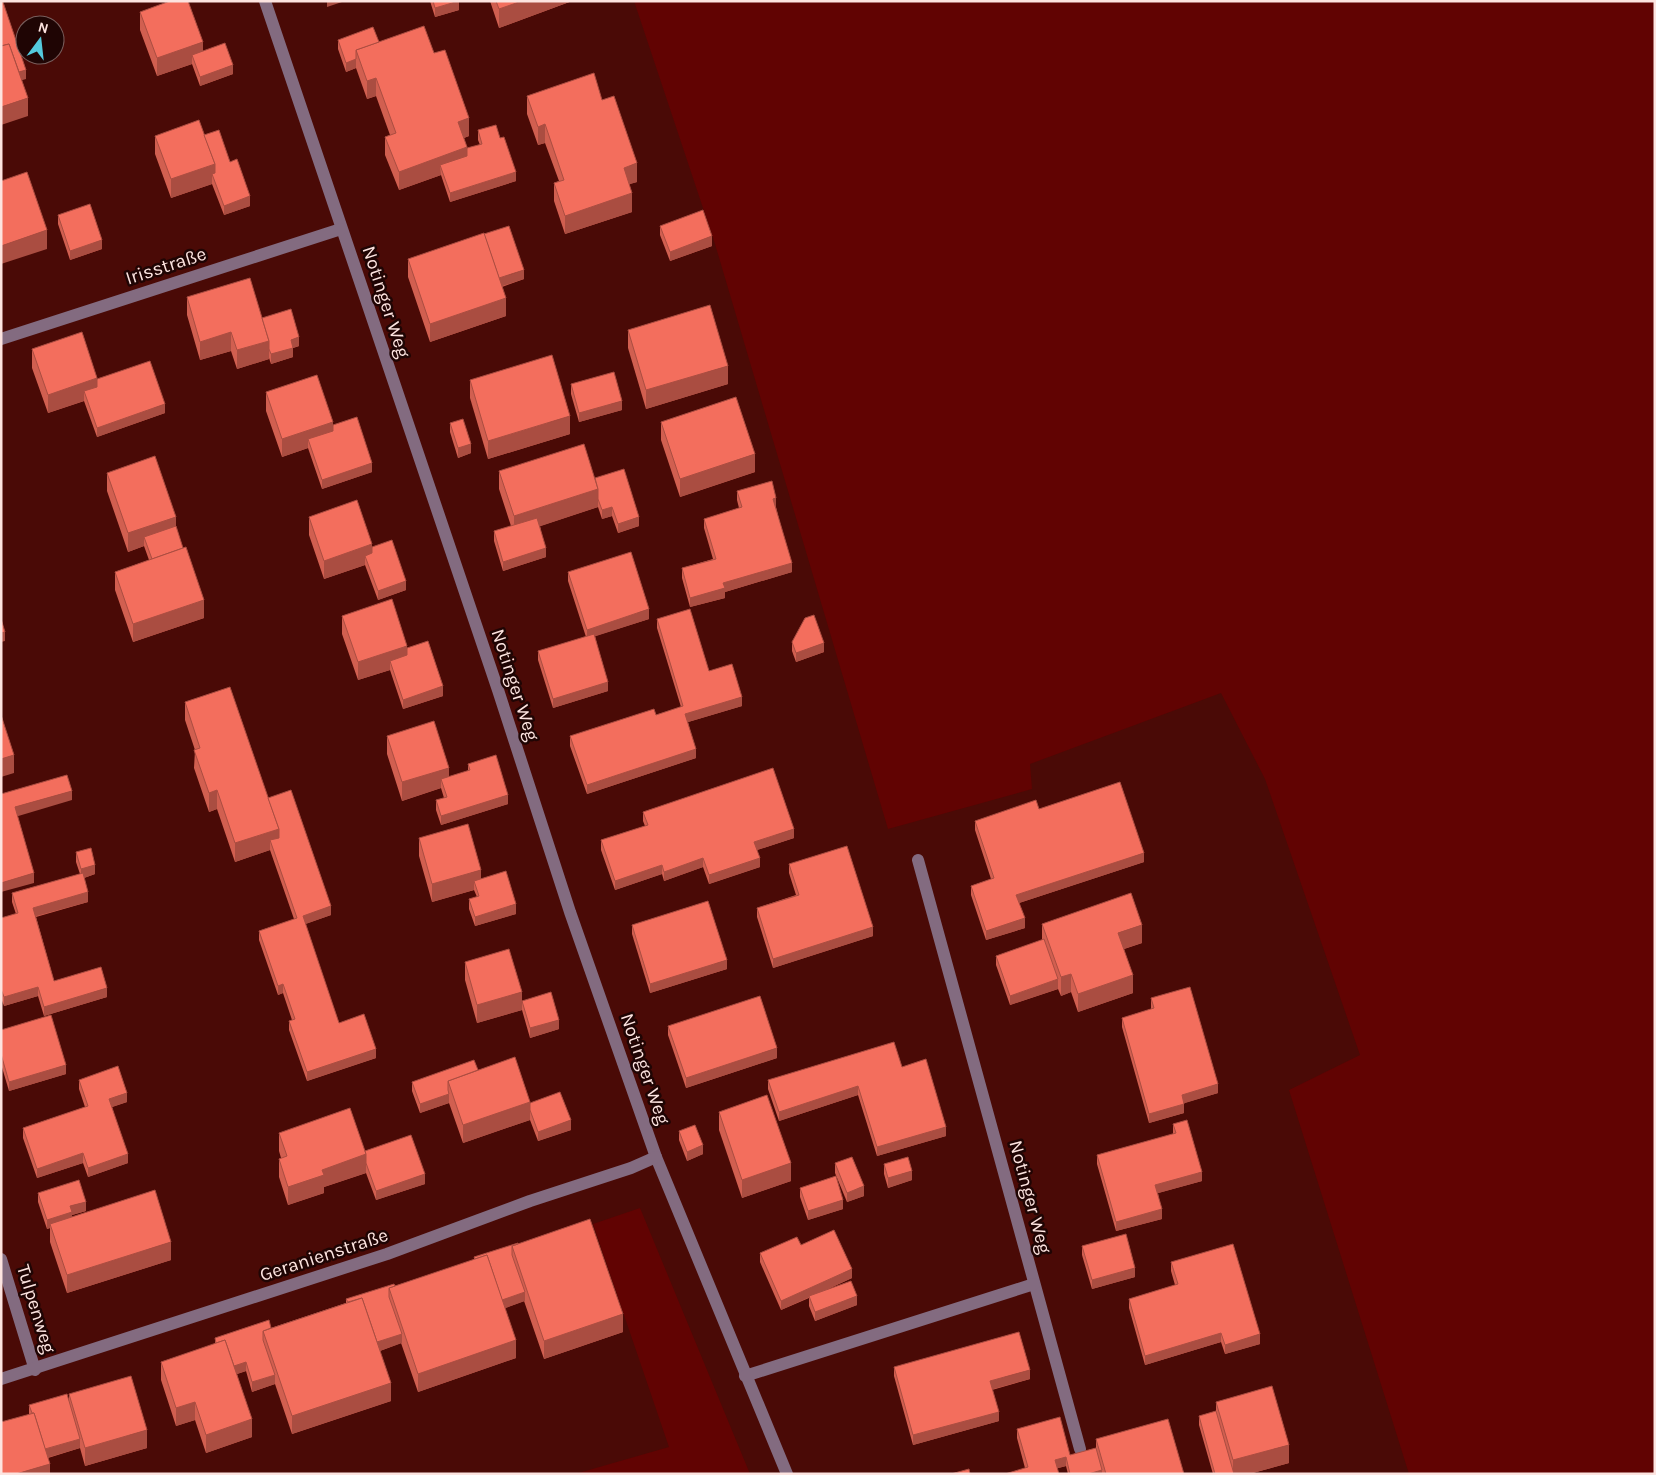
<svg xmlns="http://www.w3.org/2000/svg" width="1656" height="1475" font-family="Karla,sans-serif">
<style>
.green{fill:#610302}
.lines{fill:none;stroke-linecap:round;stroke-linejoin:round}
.minor{stroke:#836b80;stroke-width:12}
.wall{fill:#d15f50}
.shaded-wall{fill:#aa4d41}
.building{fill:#f36e5d;stroke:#aa4d41}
.labels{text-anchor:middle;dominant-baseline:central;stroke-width:5;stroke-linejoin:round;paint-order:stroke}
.street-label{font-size:19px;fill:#fde4e0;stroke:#1f0504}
</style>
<rect width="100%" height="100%" fill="#4a0a06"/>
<g class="green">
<path d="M634,1H1655V1474H1409L1289,1090L1360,1055L1265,779L1221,693L1030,764L1032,789L888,829L715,244Z"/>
<path d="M640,1208L750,1474H575L669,1447L593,1224Z"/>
</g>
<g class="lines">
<g class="minor">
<path d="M265,1L498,690L570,912L656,1157L787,1474"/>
<path d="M1,339L341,229"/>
<path d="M918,860L1080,1449"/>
<path d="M1,1259L35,1370"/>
<path d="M745,1376L1034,1284"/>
<path d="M1,1379L387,1254L530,1201L631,1168L656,1157"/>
</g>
</g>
<g class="wall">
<path d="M430,1H459V10L435,17Z"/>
<path d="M490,1H572L499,28Z"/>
<path d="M140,12L233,74L200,86L192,64L157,76L140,30Z"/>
<path d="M338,40L379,42L434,53L469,136L464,138L467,148L480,145L478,140V130L500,138L516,181L450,202L441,175L399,190L385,155V137L390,135L376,96L367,99L356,68L346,72L338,49Z"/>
<path d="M527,96L602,100L637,182L629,184L632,212L565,234L554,201V183L559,181L545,143L538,145L527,114Z"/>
<path d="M204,135L230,162L250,206L224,215L212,184L171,198L155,154V136Z"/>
<path d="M58,215L102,249L70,260L58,224Z"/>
<path d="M660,226L712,246L670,261L660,235Z"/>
<path d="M408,259L524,279L502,287L506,316L430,342L408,277Z"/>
<path d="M187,297L262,318L299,346L293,348V357L271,364L269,358V359L237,369L231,351L200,360L187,315Z"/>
<path d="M628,330L728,384L646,409L628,348Z"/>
<path d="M32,349L97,379L165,413L97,437L84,401L48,413L32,368Z"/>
<path d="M470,380L570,434L488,459L470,398Z"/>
<path d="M571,384L622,410L579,422L571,394Z"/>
<path d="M266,392L333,425L372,472L322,489L308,448L282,457L266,411Z"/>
<path d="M661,422L755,472L680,497L661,440Z"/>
<path d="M450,423L471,453L458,458L450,432Z"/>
<path d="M499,471L595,478L639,526L618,533L612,516L602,519L598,507L540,526L546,557L503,571L494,541V531L511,526L499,489Z"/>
<path d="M107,473L176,526L204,618L133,642L115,590V572L149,560L144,546L128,552L107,491Z"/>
<path d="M737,491L776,507L792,572L725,592V598L690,607L682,578V568L713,559L704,528V519L739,508L737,500Z"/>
<path d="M309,517L372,547L406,590L378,600L365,565L324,579L309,535Z"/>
<path d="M568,572L649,619L595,636L608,691L553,708L538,660V651L586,637L568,581Z"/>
<path d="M342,616L407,648L443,696L403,709L390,670L358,680L342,634Z"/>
<path d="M657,619L742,706L688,722L696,758L587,794L570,746V736L656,715L681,707L657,628Z"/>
<path d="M792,642L824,652L796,662L792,651Z"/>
<path d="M185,702L268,798L331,915L305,924L339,1023L376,1058L307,1081L289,1030V1021L292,1020L283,993L278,995L259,940V931L294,919L270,850L235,862L217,809L209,812L194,768L195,750L185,720Z"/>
<path d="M387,736L449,777L468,771V764L508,804L441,825L436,810V800L444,798L441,788L402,801L387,754Z"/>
<path d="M1039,809L1144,862L1019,903L1025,928L986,940L971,895V886L991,879L975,830V821Z"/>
<path d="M643,812L794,838L757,850L760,867L709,884L703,867L664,881L662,874L615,890L601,850V840L645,826L643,821Z"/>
<path d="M419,838L481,879L516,914L475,926L469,909V899L477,897L474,890L432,902L419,856Z"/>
<path d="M76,852L95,874L84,878L88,902L36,917L54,981L107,997L44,1016L38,996L4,1006L1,998V918L16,914L12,902V893L80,874L76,862Z"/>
<path d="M789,864L873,936L773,968L757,917V908L796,895L789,873Z"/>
<path d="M1042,924L1142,943L1124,949L1133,993L1078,1012L1071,992L1061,996L1058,989L1010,1005L996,965V956L1042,940Z"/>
<path d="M632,925L727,969L650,993L632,934Z"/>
<path d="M465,962L522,1001L559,1029L530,1038L522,1010L477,1023L465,980Z"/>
<path d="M1151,998L1218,1093L1184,1103V1113L1149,1123L1122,1027V1018L1151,1009Z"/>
<path d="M668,1026L777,1058L686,1088L668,1035Z"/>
<path d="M1,1030L66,1074L9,1091L1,1064Z"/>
<path d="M902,1067L946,1136L877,1156L858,1095L779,1121L768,1089V1080Z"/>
<path d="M478,1070L530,1103L571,1130L538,1141L530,1120L463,1143L449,1103L420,1113L412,1091V1082Z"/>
<path d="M79,1080L127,1102L112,1107L128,1163L88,1177L83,1163L37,1178L23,1138V1128L85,1107L79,1089Z"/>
<path d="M719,1112L791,1181L742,1198L719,1130Z"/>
<path d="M1173,1124L1202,1181L1158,1193L1162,1219L1116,1231L1097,1164V1155L1173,1134Z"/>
<path d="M679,1131L703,1154L687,1161L679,1140Z"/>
<path d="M279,1133L365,1151L425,1184L376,1200L366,1173L324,1187V1193L288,1205L279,1177V1159L281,1158L279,1151Z"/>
<path d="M835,1163L864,1196L847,1202L835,1173Z"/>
<path d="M884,1164L912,1180L888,1188L884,1174Z"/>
<path d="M800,1188L843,1209L808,1220L800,1197Z"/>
<path d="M38,1193L86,1211L72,1215V1217L171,1260L67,1293L50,1242V1228L47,1229L38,1202Z"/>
<path d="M518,1244L623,1332L544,1359L524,1301L505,1308L516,1358L418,1392L401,1343L380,1351L391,1401L292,1434L275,1384L252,1392L246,1371L237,1374L252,1437L206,1453L195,1420L176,1426L161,1380V1362L215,1344V1338L271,1328L346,1303V1299L395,1286L474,1260V1257Z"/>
<path d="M801,1245L852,1278L826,1290L857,1305L815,1321L809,1306V1298L781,1310L760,1262V1253Z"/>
<path d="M1082,1246L1135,1277L1092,1289L1082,1255Z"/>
<path d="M1171,1262L1260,1344L1225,1354L1221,1342L1145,1365L1129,1308V1299L1175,1285L1171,1271Z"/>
<path d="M894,1367L1030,1379L992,1390L999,1421L913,1445L894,1376Z"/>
<path d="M69,1394L147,1448L85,1466L80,1448L48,1458L50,1474L29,1414V1405L69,1403Z"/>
<path d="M1216,1402L1289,1463L1249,1474H1213L1199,1425V1416L1216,1411Z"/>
<path d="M1017,1429L1070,1455L1096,1448V1439L1184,1474H1068L1066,1466L1058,1468H1025L1017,1438Z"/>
</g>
<g class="shaded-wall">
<path d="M327,1H345L327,7Z"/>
<path d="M459,1V10L435,17V8Z"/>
<path d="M522,1H572L499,28V9Z"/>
<path d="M203,42V60L192,55V64L157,76V58Z"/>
<path d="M356,59V68L346,72V63Z"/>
<path d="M233,65V74L200,86V77Z"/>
<path d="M26,70V79L16,82V73Z"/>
<path d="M376,78V96L367,99V81Z"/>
<path d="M28,98V116L1,125V107Z"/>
<path d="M469,118V136L458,140V122Z"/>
<path d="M545,124V143L538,145V127Z"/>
<path d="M467,147V165H440L441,175L399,190V172Z"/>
<path d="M637,163V182L624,186V168Z"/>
<path d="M215,164V182L212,174V184L171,198V179Z"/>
<path d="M516,172V181L450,202V193Z"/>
<path d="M632,193V212L565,234V216Z"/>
<path d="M250,196V206L224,215V206Z"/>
<path d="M47,230V249L1,264V246Z"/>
<path d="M712,236V246L670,261V252Z"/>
<path d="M102,240V249L70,260V251Z"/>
<path d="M524,270V279L496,288V279Z"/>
<path d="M506,298V316L430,342V324Z"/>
<path d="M231,332V351L200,360V342Z"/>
<path d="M299,337V346L293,348V357L271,364V354L291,340Z"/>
<path d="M269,341V359L237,369V350Z"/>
<path d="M728,366V384L646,409V390Z"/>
<path d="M97,378V396L84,391V401L48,413V395Z"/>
<path d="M622,401V410L579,422V413Z"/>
<path d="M165,404V413L97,437V428Z"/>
<path d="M570,416V434L488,459V441Z"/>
<path d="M333,422V440L308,439V448L282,457V439Z"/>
<path d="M471,444V453L458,458V448Z"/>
<path d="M755,454V472L680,497V479Z"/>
<path d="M372,463V472L322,489V480Z"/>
<path d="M598,489V507L514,535V516Z"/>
<path d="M776,498V507L773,508V499Z"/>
<path d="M612,507V516L602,519V510Z"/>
<path d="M176,517V535L144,537V546L128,552V533Z"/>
<path d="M639,517V526L618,533V524Z"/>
<path d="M372,544V563L365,556V565L324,579V561Z"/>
<path d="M546,548V557L503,571V562Z"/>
<path d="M792,563V572L725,592V598L690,607V598L723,583Z"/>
<path d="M406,581V590L378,600V591Z"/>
<path d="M204,600V618L133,642V624Z"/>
<path d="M649,609V619L587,639V630Z"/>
<path d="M5,632V641L1,642V633Z"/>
<path d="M824,643V652L796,662V653Z"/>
<path d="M407,646V664L390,661V670L358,680V662Z"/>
<path d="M608,682V691L553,708V699Z"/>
<path d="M443,686V696L403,709V700Z"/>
<path d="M742,697V706L685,723V714Z"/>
<path d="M696,749V758L587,794V785Z"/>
<path d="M14,755V773L1,777V759Z"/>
<path d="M449,768V786L441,779V788L402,801V782Z"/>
<path d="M217,790V809L209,812V793Z"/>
<path d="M72,791V800L15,817V807Z"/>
<path d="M508,795V804L441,825V816Z"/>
<path d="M279,829V847L270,840V850L235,862V843Z"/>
<path d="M794,829V838L754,851V842Z"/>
<path d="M1144,853V862L1016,904V895Z"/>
<path d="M703,858V867L664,881V872Z"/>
<path d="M760,858V867L709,884V875Z"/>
<path d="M95,865V874L81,879V869Z"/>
<path d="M662,865V874L615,890V881Z"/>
<path d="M481,870V888L474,881V890L432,902V884Z"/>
<path d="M34,873V883L1,892V883Z"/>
<path d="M88,892V902L33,917V908Z"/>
<path d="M516,904V914L475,926V917Z"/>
<path d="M331,906V915L303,925V916Z"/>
<path d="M1025,918V928L986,940V931Z"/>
<path d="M1142,925V943L1118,951V933Z"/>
<path d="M873,927V936L773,968V959Z"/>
<path d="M727,960V969L650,993V984Z"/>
<path d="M1071,974V992L1061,996V977Z"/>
<path d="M1133,975V993L1078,1012V994Z"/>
<path d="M1058,979V989L1010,1005V996Z"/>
<path d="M283,984V993L278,995V986Z"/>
<path d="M38,987V996L4,1006V997Z"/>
<path d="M107,988V997L44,1016V1007Z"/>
<path d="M522,992V1010L477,1023V1005Z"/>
<path d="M559,1020V1029L530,1038V1028Z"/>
<path d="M777,1048V1058L686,1088V1078Z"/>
<path d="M376,1049V1058L307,1081V1072Z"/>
<path d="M66,1065V1074L9,1091V1082Z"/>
<path d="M1218,1084V1093L1182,1104V1095Z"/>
<path d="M858,1086V1095L779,1121V1112Z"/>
<path d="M127,1093V1102L109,1108V1099Z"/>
<path d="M449,1094V1103L420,1113V1104Z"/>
<path d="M530,1102V1120L463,1143V1125Z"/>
<path d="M1184,1104V1113L1149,1123V1114Z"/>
<path d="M571,1120V1130L538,1141V1132Z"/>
<path d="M946,1127V1136L877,1156V1147Z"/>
<path d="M703,1145V1154L687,1161V1152Z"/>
<path d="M83,1153V1163L37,1178V1169Z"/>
<path d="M128,1154V1163L88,1177V1168Z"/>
<path d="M366,1154V1173L324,1187V1193L288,1205V1187L322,1170Z"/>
<path d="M791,1163V1181L742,1198V1180Z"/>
<path d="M912,1171V1180L888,1188V1178Z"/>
<path d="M1202,1172V1181L1155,1194V1185Z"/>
<path d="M425,1174V1184L376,1200V1191Z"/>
<path d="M864,1186V1196L847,1202V1193Z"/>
<path d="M843,1200V1209L808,1220V1211Z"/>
<path d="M86,1202V1211L72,1215V1222L50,1224V1228L47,1229V1220L70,1206Z"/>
<path d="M1162,1209V1219L1116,1231V1222Z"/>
<path d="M171,1242V1260L67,1293V1275Z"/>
<path d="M1135,1268V1277L1092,1289V1280Z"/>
<path d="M852,1269V1278L781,1310V1301Z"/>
<path d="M525,1292V1301L500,1310V1300Z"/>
<path d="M857,1296V1305L815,1321V1312Z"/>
<path d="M623,1314V1332L544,1359V1341Z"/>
<path d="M1221,1333V1342L1145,1365V1356Z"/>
<path d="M402,1334V1343L374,1353V1343Z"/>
<path d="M1260,1334V1344L1225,1354V1345Z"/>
<path d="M516,1340V1358L418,1392V1374Z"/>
<path d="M246,1362V1371L231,1376V1367Z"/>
<path d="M1030,1370V1379L990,1390V1381Z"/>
<path d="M275,1375V1384L252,1392V1382Z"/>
<path d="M391,1383V1401L292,1434V1416Z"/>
<path d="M195,1402V1420L176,1426V1408Z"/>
<path d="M999,1412V1421L913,1445V1435Z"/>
<path d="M252,1419V1437L206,1453V1435Z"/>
<path d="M147,1430V1448L85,1466V1448Z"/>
<path d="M80,1439V1448L43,1459V1450Z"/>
<path d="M1289,1445V1463L1249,1474H1233V1460Z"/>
<path d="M1066,1457V1466L1055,1469V1460Z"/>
<path d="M50,1464V1474H16Z"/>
<path d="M1102,1470V1474H1088Z"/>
</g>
<g class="building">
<path d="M170,1H188L203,42L157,58L140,12Z"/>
<path d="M433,1H459L435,8Z"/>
<path d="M496,1H522L499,9Z"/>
<path d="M1,2H3L26,70L19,72L9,44L1,46Z"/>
<path d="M424,26L434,53L445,50L469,118L458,122L467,147L399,172L385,137L396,133L376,78L367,81L356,50Z"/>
<path d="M373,27L379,42L356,50V59L346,63L338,40Z"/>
<path d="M225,43L233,65L200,77L192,55Z"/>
<path d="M9,44L28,98L1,107V46Z"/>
<path d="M594,73L602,100L614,96L637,163L624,168L632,193L565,216L554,183L564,180L545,124L538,127L527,96Z"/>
<path d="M199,120L215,164L171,179L155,136Z"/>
<path d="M496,125L500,138L504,137L516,172L450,193L440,165L467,156V148L482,144L478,130Z"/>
<path d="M219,130L230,162L237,159L250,196L224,206L212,174L215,173V164L204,135Z"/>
<path d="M27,172L47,230L1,246V181Z"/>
<path d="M90,204L102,240L70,251L58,215Z"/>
<path d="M703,210L712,236L670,252L660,226Z"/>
<path d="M509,226L524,270L499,278L484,234Z"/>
<path d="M484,233L506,298L430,324L408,259Z"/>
<path d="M250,278L269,341L237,350L231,332L200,342L187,297Z"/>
<path d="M710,305L728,366L646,390L628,330Z"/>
<path d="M291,309L299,337L291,340L293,348L271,354L269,349V341L262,318Z"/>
<path d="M82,332L97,378L48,395L32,349Z"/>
<path d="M552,355L570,416L488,441L470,380Z"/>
<path d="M150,361L165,404L97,428L84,391L97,387V379Z"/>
<path d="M614,372L622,401L579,413L571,384Z"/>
<path d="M317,375L333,422L282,439L266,392Z"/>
<path d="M736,397L755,454L680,479L661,422Z"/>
<path d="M357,417L372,463L322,480L308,439L333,431V425Z"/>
<path d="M463,419L471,444L458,448L450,423Z"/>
<path d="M584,444L598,489L514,516L499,471Z"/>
<path d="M155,456L176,517L128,533L107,473Z"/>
<path d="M624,469L639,517L618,524L612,507L602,510L598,499V489L595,478Z"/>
<path d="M772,481L776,498L773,499L792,563L723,583L725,588L690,598L682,568L716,559L704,519L742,507L737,491Z"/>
<path d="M357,500L372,544L324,561L309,517Z"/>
<path d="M537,518L546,548L503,562L494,531Z"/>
<path d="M176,526L183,548L152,559L144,537Z"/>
<path d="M392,540L406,581L378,591L365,556L372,553V547Z"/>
<path d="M186,547L204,600L133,624L115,572Z"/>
<path d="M631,552L649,609L587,630L568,572Z"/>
<path d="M392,599L407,646L358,662L342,616Z"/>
<path d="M690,609L709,671L732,664L742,697L685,714L696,749L587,785L570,736L654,709L656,715L683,706L657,619Z"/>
<path d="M814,615L824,643L796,653L792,642L805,618Z"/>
<path d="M1,619L5,632L1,633Z"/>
<path d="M594,634L608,682L553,699L538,651Z"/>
<path d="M428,641L443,686L403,700L390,661L407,655V648Z"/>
<path d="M230,687L279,829L235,843L217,790L209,793L194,750L200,748L185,702Z"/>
<path d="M1,715L14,755L1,759Z"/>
<path d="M434,721L449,768L402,782L387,736Z"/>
<path d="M496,755L508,795L441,816L436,800L447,797L441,779L470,770L468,764Z"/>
<path d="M773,768L794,829L754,842L760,858L709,875L703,858L664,872L662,865L615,881L601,840L648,825L643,812Z"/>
<path d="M67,775L72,791L15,807L34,873L1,883V794Z"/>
<path d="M1120,782L1144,853L1016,895L1025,918L986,931L971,886L994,878L975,821L1036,800L1039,809Z"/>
<path d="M291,790L331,906L303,916L339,1023L364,1014L376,1049L307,1072L289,1021L295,1019L283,984L278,986L259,931L297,918L270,840L279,838V829L268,798Z"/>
<path d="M468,824L481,870L432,884L419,838Z"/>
<path d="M847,846L873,927L773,959L757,908L799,895L789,864Z"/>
<path d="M91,848L95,865L81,869L76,852Z"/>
<path d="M506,871L516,904L475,917L469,899L479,896L474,881Z"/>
<path d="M83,873L88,892L33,908L54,981L101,967L107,988L44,1007L38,987L4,997L1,989V918L18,913L12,893Z"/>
<path d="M1131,893L1142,925L1118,933L1133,975L1078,994L1071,974L1061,977L1042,924Z"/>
<path d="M708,901L727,960L650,984L632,925Z"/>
<path d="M1044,939L1058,979L1010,996L996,956Z"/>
<path d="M509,949L522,992L477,1005L465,962Z"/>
<path d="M1190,987L1218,1084L1182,1095L1184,1104L1149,1114L1122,1018L1154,1008L1151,998Z"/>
<path d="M551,992L559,1020L530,1028L522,1001Z"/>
<path d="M760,996L777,1048L686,1078L668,1026Z"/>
<path d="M51,1015L66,1065L9,1082L1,1054V1030Z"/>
<path d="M894,1042L902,1067L926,1059L946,1127L877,1147L858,1086L779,1112L768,1080Z"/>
<path d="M515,1057L530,1102L463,1125L448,1081Z"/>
<path d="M474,1060L478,1070L448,1081V1090L449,1094L420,1104L412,1082Z"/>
<path d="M118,1066L127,1093L109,1099L128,1154L88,1168L83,1153L37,1169L23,1128L88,1106L79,1080Z"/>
<path d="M560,1092L571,1120L538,1132L530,1110V1103Z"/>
<path d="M767,1095L791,1163L742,1180L719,1112Z"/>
<path d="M350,1108L366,1154L322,1170L324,1175L288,1187L279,1159L287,1156L279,1133Z"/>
<path d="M1187,1120L1202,1172L1155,1185L1162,1209L1116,1222L1097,1155L1176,1133L1173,1124Z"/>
<path d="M695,1125L703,1145L687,1152L679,1131Z"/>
<path d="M411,1135L425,1174L376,1191L366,1163V1154L365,1151Z"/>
<path d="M852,1157L864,1186L847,1193L835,1163Z"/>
<path d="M908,1157L912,1171L888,1178L884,1164Z"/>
<path d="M836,1176L843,1200L808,1211L800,1188Z"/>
<path d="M79,1180L86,1202L70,1206L72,1212L47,1220L38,1193Z"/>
<path d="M155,1190L171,1242L67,1275L50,1224Z"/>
<path d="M590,1219L623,1314L544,1341L512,1246Z"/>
<path d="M834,1230L852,1269L781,1301L760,1253L797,1237L801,1245Z"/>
<path d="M1126,1234L1135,1268L1092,1280L1082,1246Z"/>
<path d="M518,1243V1244L512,1246V1255L525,1292L502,1300L487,1255L475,1259L474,1257Z"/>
<path d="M1233,1244L1260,1334L1225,1345L1221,1333L1145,1356L1129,1299L1178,1284L1171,1262Z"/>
<path d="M487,1255L516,1340L418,1374L389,1288Z"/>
<path d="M851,1281L857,1296L815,1312L809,1296Z"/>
<path d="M394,1284L395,1286L389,1288V1297L402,1334L377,1342L362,1298L348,1302L346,1299Z"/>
<path d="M362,1298L391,1383L292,1416L263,1331Z"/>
<path d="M269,1320L271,1328L263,1331V1340L275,1375L252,1382L246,1362L234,1366L225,1340L216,1343L215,1338Z"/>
<path d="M1019,1332L1030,1370L990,1381L999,1412L913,1435L894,1367Z"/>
<path d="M225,1340L252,1419L206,1435L195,1402L176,1408L161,1362Z"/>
<path d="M131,1376L147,1430L85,1448L69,1394Z"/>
<path d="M1272,1386L1289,1445L1233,1460L1216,1402Z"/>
<path d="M67,1394L80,1439L45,1449L34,1413H32L29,1405Z"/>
<path d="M1216,1411L1234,1474H1215L1199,1416Z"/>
<path d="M34,1413L50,1464L16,1474H1V1422Z"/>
<path d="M1060,1417L1070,1455L1096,1448L1102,1470L1088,1474H1070L1066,1457L1055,1460L1059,1474H1005L1028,1467L1017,1429Z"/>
<path d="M1168,1419L1184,1474H1106L1096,1439Z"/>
<path d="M969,1469L970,1474H951Z"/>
</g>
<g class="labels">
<g class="street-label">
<text transform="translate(166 266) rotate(-18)">Irisstraße</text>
<text transform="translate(386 302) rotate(72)">Notinger Weg</text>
<text transform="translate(515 685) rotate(72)">Notinger Weg</text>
<text transform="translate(645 1069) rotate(71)">Notinger Weg</text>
<text transform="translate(1030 1197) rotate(75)">Notinger Weg</text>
<text transform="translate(324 1255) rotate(-18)">Geranienstraße</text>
<text transform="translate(36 1309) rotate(73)">Tulpenweg</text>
</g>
</g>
<rect width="1656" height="1475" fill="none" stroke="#fde4e0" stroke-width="5"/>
<g transform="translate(40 40) rotate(15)"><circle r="24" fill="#1f0504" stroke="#785e5c"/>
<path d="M0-4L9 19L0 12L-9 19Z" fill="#54cadd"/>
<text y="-8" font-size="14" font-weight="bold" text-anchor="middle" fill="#fde4e0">N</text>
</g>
</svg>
